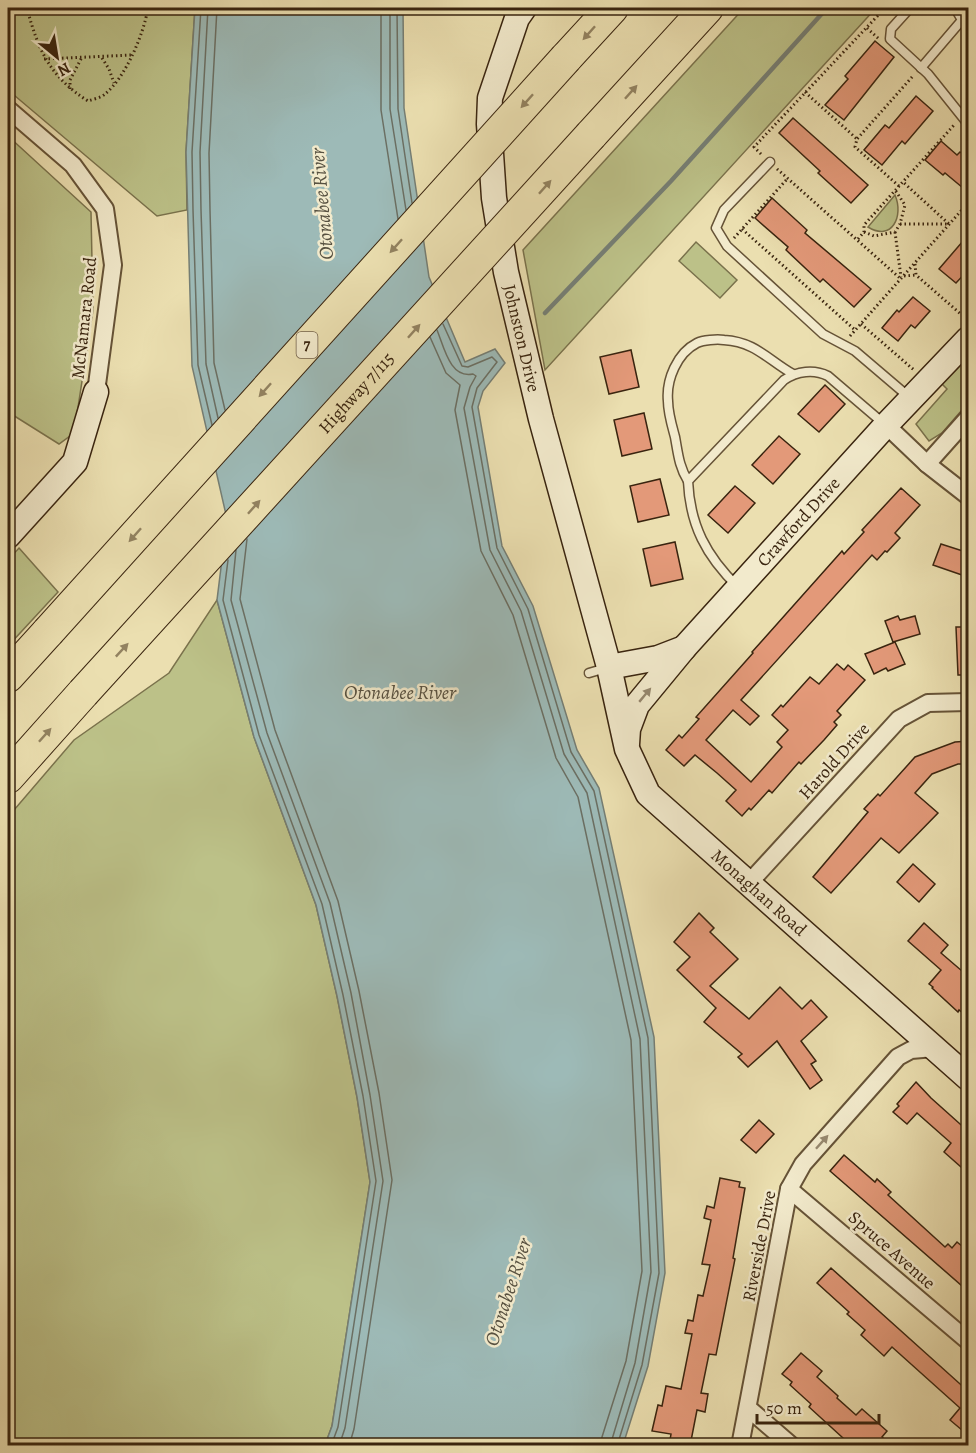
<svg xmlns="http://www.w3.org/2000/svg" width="976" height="1453" font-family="Alegreya,serif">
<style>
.green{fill:#bcc188;stroke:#7a724c;stroke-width:1.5}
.water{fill:#9dbab7;stroke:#757e74;stroke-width:1.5}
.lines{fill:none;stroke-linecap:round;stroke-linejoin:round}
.shore{stroke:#6b6f63;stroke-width:1.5}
.stream{stroke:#757e74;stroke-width:4.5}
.building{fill:#e39979;stroke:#39240f;stroke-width:1.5}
.lane-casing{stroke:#665337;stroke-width:11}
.street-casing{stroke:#665337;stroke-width:20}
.secondary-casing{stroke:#39240f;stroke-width:27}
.highway-casing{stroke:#39240f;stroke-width:34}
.path{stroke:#39240f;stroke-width:3;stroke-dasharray:1.5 3;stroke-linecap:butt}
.lane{stroke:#f2eacc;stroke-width:8}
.street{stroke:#f2eacc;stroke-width:16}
.secondary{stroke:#f2eacc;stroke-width:24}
.highway{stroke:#ebdfb0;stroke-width:32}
.highway-bridge-casing{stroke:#39240f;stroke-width:34;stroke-linecap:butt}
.highway-bridge{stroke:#ebdfb0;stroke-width:32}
.oneway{fill:#928260}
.oneway2{fill:#96876e}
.labels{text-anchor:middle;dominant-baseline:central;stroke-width:5;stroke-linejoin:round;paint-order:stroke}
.shield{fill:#f2eacc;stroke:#705f48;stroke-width:1.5}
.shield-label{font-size:16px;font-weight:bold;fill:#39240f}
.street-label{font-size:18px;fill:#39240f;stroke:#f2eacc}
.water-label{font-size:20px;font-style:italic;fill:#575141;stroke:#f2eacc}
</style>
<rect width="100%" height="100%" fill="#ebdfb0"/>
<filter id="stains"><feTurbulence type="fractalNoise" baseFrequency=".00333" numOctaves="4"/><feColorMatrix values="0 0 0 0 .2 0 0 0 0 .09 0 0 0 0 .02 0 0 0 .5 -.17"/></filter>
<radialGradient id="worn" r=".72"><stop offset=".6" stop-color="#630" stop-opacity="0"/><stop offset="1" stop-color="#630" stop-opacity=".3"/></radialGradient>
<g class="green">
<path d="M8,8H195L186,152L187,210L157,216L8,90Z"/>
<path d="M744,8H876L545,370L523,250Z"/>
<path d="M8,136L91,212L93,310L74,433L59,444L8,412Z"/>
<path d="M895,195C904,216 892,242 868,227Z"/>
<path d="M696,242L737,280L720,298L679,261Z"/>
<path d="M968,353V403L942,433L929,441L916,424L947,389L941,383Z"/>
<path d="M19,548L58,592L8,646V560Z"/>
<path d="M217,600L254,737L316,905L337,996L357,1097L370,1182L332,1426L325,1445L8,1446V817L74,740L169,673Z"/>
</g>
<path class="water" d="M195,8H403L404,108L429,277L465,362L495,349L505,363L483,391L478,407L502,546L533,606L577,750L599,788L654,1037L665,1273L648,1366L623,1445H325L332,1426L370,1182L357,1097L337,996L316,905L254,737L217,600L227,519L192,366L186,152Z"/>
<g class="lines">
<g class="shore">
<path d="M201,8L192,152L193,210L198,365L212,425"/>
<path d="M208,8L200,152L201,210L206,364L218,418"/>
<path d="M217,8L209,153L210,210L214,363L225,410"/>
<path d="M381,8V110L398,219"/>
<path d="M390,8V109L406,210"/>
<path d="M397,8L398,109L412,203"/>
<path d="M443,324L462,366L468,367L492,357L497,362L477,388L472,407L497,548L528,609L571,752L594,791L648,1038L659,1273L642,1365L617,1446"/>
<path d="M437,330C444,347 450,379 473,374L476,376L470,387L464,408L490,550L521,611L564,754L587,793L640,1039L651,1272L635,1363L610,1446"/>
<path d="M430,337L446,373L460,385L455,410L481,551L513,615L556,758L578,797L631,1040L642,1271L626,1361L602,1437L601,1446"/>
<path d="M247,539L240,599L275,730L338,901L359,991L379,1093L392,1180L354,1429L349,1446"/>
<path d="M236,550L231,600L267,733L330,903L351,993L370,1095L383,1181L345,1428L339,1446"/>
<path d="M228,560L223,600L259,735L322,904L343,995L363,1096L376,1181L338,1427L331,1446"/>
</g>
<path class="stream" d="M545,313L671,181L827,8"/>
</g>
<g class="building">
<path d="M875,41L894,57L844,120L825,105L848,79L845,76Z"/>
<path d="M916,96L933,111L905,144L902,141L882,165L864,150L885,125L889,128Z"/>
<path d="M793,118L868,185L851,203L818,173L820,171L779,133Z"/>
<path d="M941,141L957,155L960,152L969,159V193L945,173L943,175L925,160Z"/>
<path d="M772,198L807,230L805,233L871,289L854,307L823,279L820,282L786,250L788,247L755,218Z"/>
<path d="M969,234V269L956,283L939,269Z"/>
<path d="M913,297L930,311L915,328L911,325L898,341L882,328L897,310L899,312Z"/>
<path d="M631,350L639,387L609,394L600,357Z"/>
<path d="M825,385L845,404L819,432L798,414Z"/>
<path d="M644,413L652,449L622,456L614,420Z"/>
<path d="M779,436L800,454L773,484L752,465Z"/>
<path d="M660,479L669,515L638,522L630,486Z"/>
<path d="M735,486L755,503L728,533L708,515Z"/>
<path d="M901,488L920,505L895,533L900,538L887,552L885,551L877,560L872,555L741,700L759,716L750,725L733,710L706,740L751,782L782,747L777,742L788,730L772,715L781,705L783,707L810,677L819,684L837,664L844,670L848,665L865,680L837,711L841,715L834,722L837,725L824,740L801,764L799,762L772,793L769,790L751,810L749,808L742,816L726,801L736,790L717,773L695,755L684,766L666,750L679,735L682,738L699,719L696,717L753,653L752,652L842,551L844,554L864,532L862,530Z"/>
<path d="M675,542L683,579L651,586L643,549Z"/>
<path d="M941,544L969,553L962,575L933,565Z"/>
<path d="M898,616L900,620L915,616L920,634L893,642L885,621Z"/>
<path d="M956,627H969V675H958Z"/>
<path d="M895,642L905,664L888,671L886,668L874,674L865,654Z"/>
<path d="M969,741V764H958L932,774L915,793L938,813L899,853L881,838L831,893L813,877L868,812L864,809L878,794L880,796L915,757L955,742Z"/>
<path d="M913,864L935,884L919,902L897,882Z"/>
<path d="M699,913L714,928L710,932L738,959L710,986L749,1019L780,987L802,1009L811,1000L827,1017L801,1041L816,1061L811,1064L822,1080L810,1089L777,1041L748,1067L738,1057L742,1054L704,1022L716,1008L677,970L690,957L674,942Z"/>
<path d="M924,923L948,945L941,953L969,977V1018L959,1010L958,1012L932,988L933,987L929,984L941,970L908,941Z"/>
<path d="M916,1082L931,1098L969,1132V1174L944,1152L951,1143L917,1113L907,1124L893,1112L899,1106L897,1104Z"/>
<path d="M759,1120L774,1134L756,1153L741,1140Z"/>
<path d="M844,1155L875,1182L877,1179L891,1192L888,1195L945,1247L948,1244L952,1248L957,1242L969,1252V1292L830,1171Z"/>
<path d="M720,1178L740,1182L739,1187L745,1188L733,1258L735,1259L716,1355L709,1354L701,1393L708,1394L705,1412L697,1410L690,1446H669L671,1434L652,1431L658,1405L662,1406L666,1386L681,1389L692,1334L685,1333L688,1320L693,1321L698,1295L703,1296L710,1265L702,1264L711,1220L704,1218L707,1206L714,1208Z"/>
<path d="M831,1268L969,1392V1436L950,1420L960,1408L892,1347L884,1356L861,1335L865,1330L847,1314L849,1312L817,1283Z"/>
<path d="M801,1353L822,1371L817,1377L838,1396L837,1398L856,1415L862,1409L887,1431L882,1437L892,1446H835L843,1438L809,1407L811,1404L790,1385L792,1382L782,1374Z"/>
</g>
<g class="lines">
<defs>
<g id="lane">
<path d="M910,8L891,29L890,39L928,74L968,124"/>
<path d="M921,68L962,20L955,8"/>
<path d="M770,162L724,210L716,228L727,246L823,334L855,351L909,397"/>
<path d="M688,481C679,467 678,453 675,437C672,426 668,413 668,401C666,380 677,353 697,343C703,340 717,339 724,340C756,342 768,360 793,374"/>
<path d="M738,587C706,556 690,525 688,481L784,380C797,371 814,369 828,376L883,423"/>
<path d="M589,673L606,668"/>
</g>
<g id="street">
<path d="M8,109L73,165L105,209L113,265L96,392"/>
<path d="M886,425L927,464L968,496"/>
<path d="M927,464L968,418"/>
<path d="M749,883L899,719L928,703L968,702"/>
<path d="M789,1189L968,1341"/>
<path d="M748,1408L792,1446"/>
<path d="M740,1446L789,1189L803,1164L898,1057L911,1050L934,1048"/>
</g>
<g id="secondary">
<path id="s1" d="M524,8L517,18L490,98L489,124L494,198L506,272L541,419L609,667L627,749L648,794L968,1078"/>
<path d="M8,536L75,462L96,392"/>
<path d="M609,667L658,658L684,648"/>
<path id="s2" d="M627,744L628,729L637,705L684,648L886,425L968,339"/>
</g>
<g id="highway">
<path d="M566,58L612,8"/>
<path d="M591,135L707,8"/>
<path d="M8,676L48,632"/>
<path d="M8,777L83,693"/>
</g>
</defs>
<use href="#lane" class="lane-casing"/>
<use href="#street" class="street-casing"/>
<use href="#secondary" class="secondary-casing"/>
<use href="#highway" class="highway-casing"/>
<g class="path">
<path d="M14,8L27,9"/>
<path d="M27,8C38,50 50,77 88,101C93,99 101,98 105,94C126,77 144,33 148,8"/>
<path d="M867,28L879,39"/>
<path d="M102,58L109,69L114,83"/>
<path d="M44,59L132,55"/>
<path d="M70,89V80L82,57"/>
<path d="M805,92L857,139"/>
<path d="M761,154L754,147L885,8"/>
<path d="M777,169L901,279"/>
<path d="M899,186L855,147L857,139L913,76"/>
<path d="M900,224H949L903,182"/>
<path d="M742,229L855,330"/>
<path d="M864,232L874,236L895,232L900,224L905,205L895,190"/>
<path d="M895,232L901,277"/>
<path d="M734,238L788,178"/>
<path d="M858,239L864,232V225L955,124"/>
<path d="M915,264L916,275L963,316"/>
<path d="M904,276L916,275"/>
<path d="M861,324L914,370"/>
<path d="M850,336L968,203"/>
</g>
<use href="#lane" class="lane"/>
<use href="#street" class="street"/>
<use href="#secondary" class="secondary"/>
<use href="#highway" class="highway"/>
<defs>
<g id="highway-bridge">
<path d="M48,632L566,58"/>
<path id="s3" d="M83,693L591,135"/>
</g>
</defs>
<use href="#highway-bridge" class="highway-bridge-casing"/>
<use href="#highway-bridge" class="highway-bridge"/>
</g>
<defs><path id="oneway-solid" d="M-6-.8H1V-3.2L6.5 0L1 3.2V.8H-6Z" transform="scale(1.5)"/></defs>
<g class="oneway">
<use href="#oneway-solid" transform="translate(589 33) rotate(132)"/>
<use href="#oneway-solid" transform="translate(631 92) rotate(-48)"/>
<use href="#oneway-solid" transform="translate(527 101) rotate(132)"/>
<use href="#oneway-solid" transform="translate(545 187) rotate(-48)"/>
<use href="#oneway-solid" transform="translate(396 246) rotate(132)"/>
<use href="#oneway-solid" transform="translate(414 331) rotate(-48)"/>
<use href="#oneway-solid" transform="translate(265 390) rotate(132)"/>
<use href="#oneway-solid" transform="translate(254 507) rotate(-48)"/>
<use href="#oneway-solid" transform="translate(135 535) rotate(132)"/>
<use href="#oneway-solid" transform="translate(122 650) rotate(-47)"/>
<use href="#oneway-solid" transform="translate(45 735) rotate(-48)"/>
</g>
<g class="oneway2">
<use href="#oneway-solid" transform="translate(645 695) rotate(-50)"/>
<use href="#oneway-solid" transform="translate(822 1142) rotate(-48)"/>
</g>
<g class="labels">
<rect class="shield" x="296.5" y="332" width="21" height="26" rx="4.5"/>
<g class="shield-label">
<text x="307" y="345">7</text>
</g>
<g class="street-label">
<text transform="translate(84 318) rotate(-84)">McNamara Road</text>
<text stroke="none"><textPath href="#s1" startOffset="340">Johnston Drive</textPath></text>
<text stroke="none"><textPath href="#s3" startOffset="406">Highway 7/115</textPath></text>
<text stroke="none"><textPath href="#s2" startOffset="285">Crawford Drive</textPath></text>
<text transform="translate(834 761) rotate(-48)">Harold Drive</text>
<text stroke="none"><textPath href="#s1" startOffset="962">Monaghan Road</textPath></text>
<text transform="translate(759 1246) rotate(-79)">Riverside Drive</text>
<text transform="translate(892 1250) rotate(41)">Spruce Avenue</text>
</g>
<g class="water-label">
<text transform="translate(322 204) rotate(-95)">Otonabee River</text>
<text x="400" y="692">Otonabee River</text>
<text transform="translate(508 1292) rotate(-72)">Otonabee River</text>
</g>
</g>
<rect width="976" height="1453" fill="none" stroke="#ebdfb0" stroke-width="30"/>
<rect x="9" y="9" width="958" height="1435" fill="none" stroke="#39240f" stroke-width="3"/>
<rect x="15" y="15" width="946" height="1423" fill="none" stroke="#39240f" stroke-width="1.5"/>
<g transform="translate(57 57) rotate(150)" stroke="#f2eacc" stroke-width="4.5" paint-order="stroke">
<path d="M0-4.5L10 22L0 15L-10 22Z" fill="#39240f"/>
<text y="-9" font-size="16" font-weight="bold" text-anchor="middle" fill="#39240f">N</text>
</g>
<path d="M757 1414v9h122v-9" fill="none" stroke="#39240f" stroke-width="3"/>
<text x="766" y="1414" font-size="18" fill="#39240f" stroke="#f2eacc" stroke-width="4.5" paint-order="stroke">50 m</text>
<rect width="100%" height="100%" filter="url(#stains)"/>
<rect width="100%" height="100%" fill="url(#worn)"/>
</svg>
